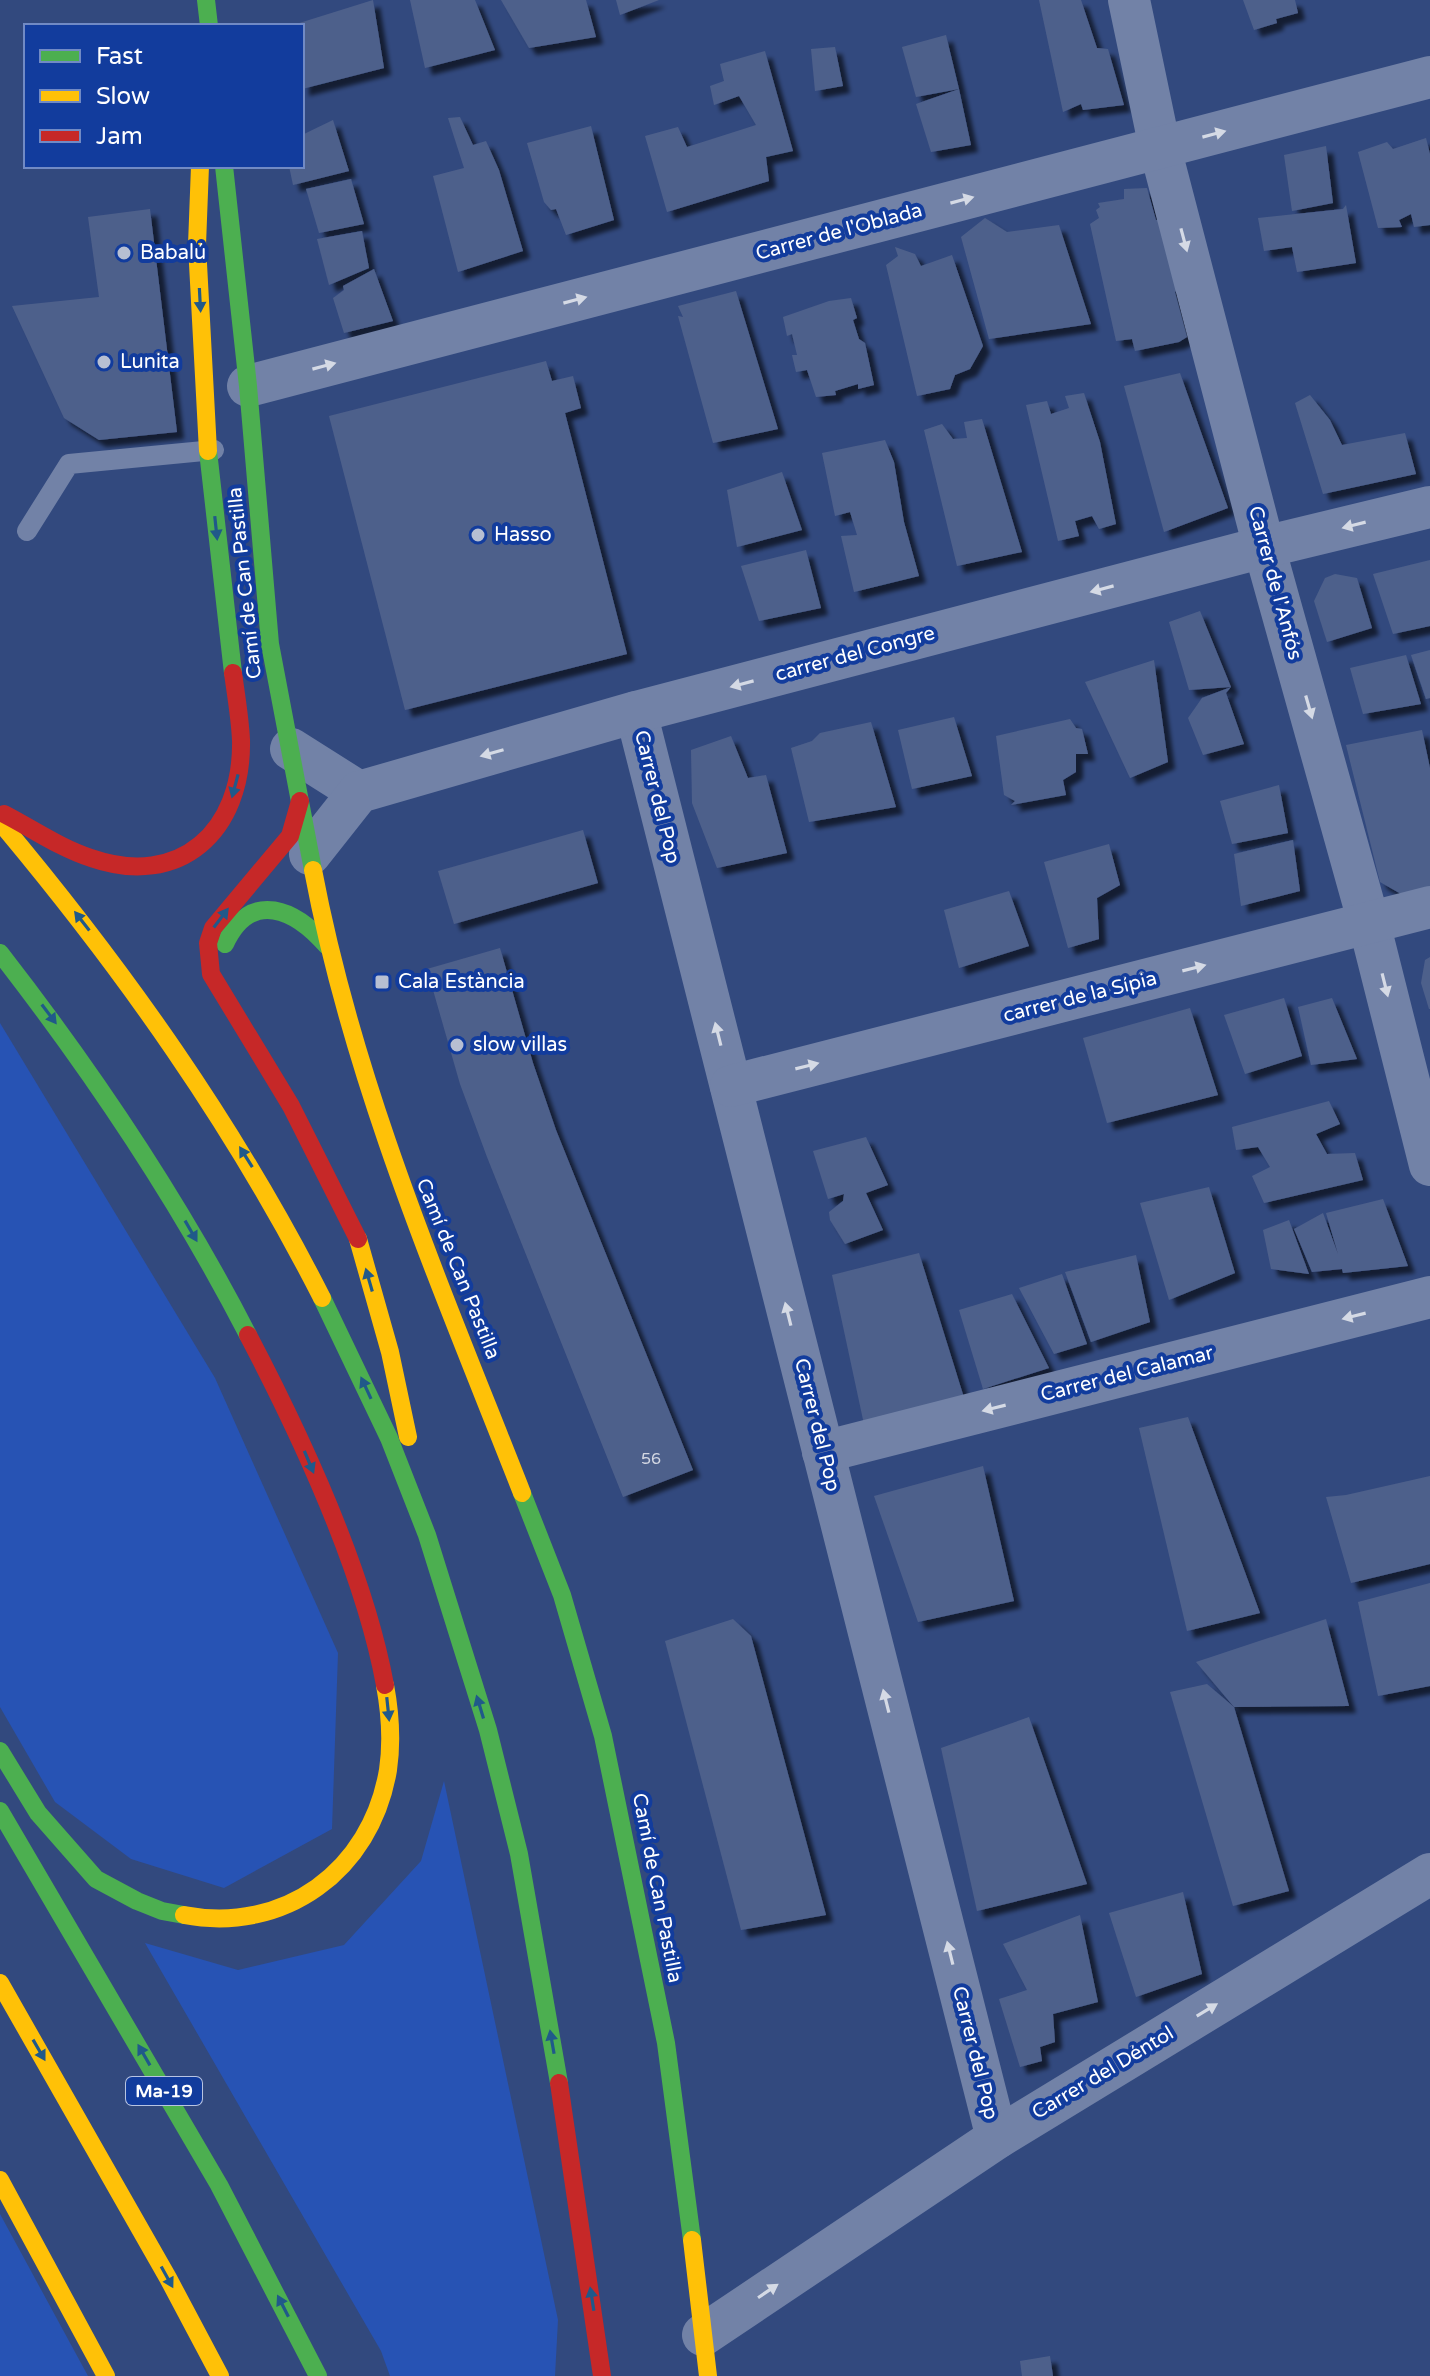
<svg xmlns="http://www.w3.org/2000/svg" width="1430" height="2376" font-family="'Varela Round',sans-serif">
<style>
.green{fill:#2753b4}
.building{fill:#4e608b;filter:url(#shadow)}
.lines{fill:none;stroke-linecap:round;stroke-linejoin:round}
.lane{stroke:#7282a7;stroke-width:20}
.street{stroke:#7282a7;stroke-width:42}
.fast{stroke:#4caf50;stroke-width:18}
.slow{stroke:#ffc107;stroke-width:18}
.jam{stroke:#c62828;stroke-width:18}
.oneway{fill:#d5dae5}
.oneway2{fill:#20598a}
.poi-dot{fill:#b7bfd2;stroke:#123c9d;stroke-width:3}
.labels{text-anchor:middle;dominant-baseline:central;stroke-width:8;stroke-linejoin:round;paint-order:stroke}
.number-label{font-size:16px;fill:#d3d7e2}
.shield{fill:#123c9d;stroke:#b8c4e2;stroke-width:2}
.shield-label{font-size:18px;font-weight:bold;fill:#fff}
.street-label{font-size:20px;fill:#fff;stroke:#123c9d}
.poi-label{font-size:20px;fill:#fff;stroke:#123c9d;text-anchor:start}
</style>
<defs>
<filter id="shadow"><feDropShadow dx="7" dy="7" stdDeviation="2" flood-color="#0009"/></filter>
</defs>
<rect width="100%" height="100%" fill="#32497e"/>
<g class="green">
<path d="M0,1023L215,1378L338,1653L332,1829L224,1888L131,1859L55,1802L0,1707Z"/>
<path d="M444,1781L558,2320L555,2376H390L381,2351L145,1943L238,1970L344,1945L421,1861Z"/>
<path d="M0,2214L88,2376H0Z"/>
</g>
<g class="building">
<path d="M373,0L384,68L302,89V26L293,25Z"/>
<path d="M410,0H475L495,50L425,68Z"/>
<path d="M501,0H586L596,37L529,48Z"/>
<path d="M616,0H659L620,15Z"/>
<path d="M1039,0H1081L1097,48L1108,49L1124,105L1083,110L1081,104L1063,112Z"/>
<path d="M1243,0H1295L1298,13L1276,19L1277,23L1254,30Z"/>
<path d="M946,35L959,89L916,97L902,47Z"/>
<path d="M835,47L843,86L815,91L811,49Z"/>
<path d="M765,51L793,151L766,157L769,181L667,212L645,136L678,127L687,147L756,125L739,96L714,105L710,86L724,81L720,64Z"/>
<path d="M959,89L971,145L931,152L916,104Z"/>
<path d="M460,117L473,145L486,141L499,170L523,251L458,272L433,176L464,168L448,118Z"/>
<path d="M333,120L349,171L293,185L289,166H302V135Z"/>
<path d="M591,126L614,220L566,235L556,209L551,210L544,202L527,143Z"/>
<path d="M1426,138L1430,154V225L1414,227L1411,214L1399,220L1402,227L1378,228L1358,152L1387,142L1393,149Z"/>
<path d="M1326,146L1333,203L1292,211L1284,155Z"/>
<path d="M351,179L364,224L319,233L306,189Z"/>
<path d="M1147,188L1156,220L1164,219L1184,281L1175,292L1187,337L1179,342L1135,351L1132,339L1116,341L1090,224L1099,218L1096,210L1100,207L1098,203L1124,199V189Z"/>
<path d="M1346,205L1356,263L1297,272L1292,247L1264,251L1258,218L1343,209Z"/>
<path d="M150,209L177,432L99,440L64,418L12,306L99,297L88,217Z"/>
<path d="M985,218L1007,232L1059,225L1091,324L989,339L961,237Z"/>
<path d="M362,231L369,268L329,285L317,239Z"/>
<path d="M895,247L915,254L921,266L952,255L983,346L970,369L955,375L950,389L917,396L886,265L898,256Z"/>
<path d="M374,269L393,321L344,333L333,298L344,290L343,286Z"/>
<path d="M736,291L778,429L713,443L678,316L683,317L678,306Z"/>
<path d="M851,298L857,318L853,320L859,339L865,343L874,385L858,389V384L835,391L836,395L816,397L807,370L796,372L792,355H797L792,334L787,336L783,317L829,301Z"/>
<path d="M546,361L552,381L573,376L581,408L565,413L627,654L405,710L329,416Z"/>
<path d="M1180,373L1228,508L1164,532L1124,386Z"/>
<path d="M1084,393L1100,442L1116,524L1099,529L1092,516L1075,521L1079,536L1058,541L1026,405L1047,401L1051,414L1069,408L1065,396Z"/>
<path d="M1310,395L1330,420L1342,445L1405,433L1416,474L1323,494L1295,403Z"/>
<path d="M982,419L1022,552L957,566L924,430L942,424L953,439L967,438L964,422Z"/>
<path d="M885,440L894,462L904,522L919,576L854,592L841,536L857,535L850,512L835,516L822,453Z"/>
<path d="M782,472L802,530L737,547L727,490Z"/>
<path d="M806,550L821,608L759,621L741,566Z"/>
<path d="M1430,560V626L1393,634L1373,574Z"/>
<path d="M1335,574L1357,578L1372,628L1327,642L1314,601L1325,578Z"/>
<path d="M1200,611L1231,687L1226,693L1244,744L1203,755L1188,718L1202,698L1231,687L1189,690L1169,622Z"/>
<path d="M1430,650V698L1426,699L1411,655Z"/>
<path d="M1406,655L1421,704L1363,714L1350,668Z"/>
<path d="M1154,660L1168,762L1130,778L1085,682Z"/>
<path d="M954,717L972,776L912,789L898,730Z"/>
<path d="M1070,719L1076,728L1082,729L1088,754H1076V772L1063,780L1066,795L1011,805L1015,801L1004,795L996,736Z"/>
<path d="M871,722L896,807L809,822L791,748L812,741L820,733Z"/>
<path d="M1422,730L1430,768V892L1408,898L1380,882L1346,745Z"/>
<path d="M731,736L748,778L766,775L787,853L717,868L692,803L691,750Z"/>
<path d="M1279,785L1288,833L1232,844L1220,801Z"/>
<path d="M583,830L598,883L454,924L438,871Z"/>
<path d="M1293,840L1300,891L1241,906L1234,854Z"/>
<path d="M1109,844L1120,885L1097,898L1099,939L1068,948L1044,862Z"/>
<path d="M1009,891L1029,946L959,968L944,910Z"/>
<path d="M500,948L533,1063L556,1130L693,1470L623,1497L487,1157L460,1084L427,969Z"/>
<path d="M1430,957V1009H1429L1421,983L1425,960Z"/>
<path d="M1284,998L1302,1056L1245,1074L1224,1015Z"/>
<path d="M1332,998L1357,1059L1311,1065L1298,1007Z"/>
<path d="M1190,1008L1218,1095L1107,1123L1083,1038Z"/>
<path d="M1329,1101L1340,1124L1316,1134L1327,1154L1355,1153L1363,1180L1264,1203L1252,1176L1270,1167L1258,1147L1236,1150L1232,1127Z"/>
<path d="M866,1137L888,1185L866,1193L883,1230L845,1244L830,1220L829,1212L843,1201L844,1194L828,1199L813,1151Z"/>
<path d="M1209,1187L1235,1273L1169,1300L1140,1203Z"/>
<path d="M1383,1199L1408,1266L1343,1273L1342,1269L1312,1272L1294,1229L1323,1213L1338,1254L1326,1213Z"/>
<path d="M1289,1220L1309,1274L1271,1269L1263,1230Z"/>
<path d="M919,1253L966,1404L865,1429L832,1275Z"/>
<path d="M1136,1255L1150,1322L1091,1342L1065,1272Z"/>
<path d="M1062,1274L1087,1344L1054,1354L1019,1288Z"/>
<path d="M1012,1294L1049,1368L983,1389L959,1310Z"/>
<path d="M1188,1417L1260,1613L1187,1631L1139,1428Z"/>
<path d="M983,1466L1014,1601L918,1622L874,1496Z"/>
<path d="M1430,1476V1564L1351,1583L1326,1497L1346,1495Z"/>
<path d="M1430,1583V1686L1378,1696L1358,1602Z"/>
<path d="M733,1619L751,1636L826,1915L741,1930L665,1641Z"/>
<path d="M1326,1619L1349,1706L1234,1707L1196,1662Z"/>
<path d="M1207,1684L1234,1707L1289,1891L1233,1906L1170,1692Z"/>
<path d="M1029,1717L1087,1884L977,1911L941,1748Z"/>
<path d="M1183,1892L1202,1974L1136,1997L1109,1913Z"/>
<path d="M1080,1915L1098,2002L1053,2014L1055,2042L1040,2047L1042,2061L1020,2067L999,1999L1027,1990L1003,1944Z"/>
<path d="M1050,2356L1053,2376H1022L1020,2361Z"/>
</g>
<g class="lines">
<path class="lane" d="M27,531L69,464L214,450"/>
<g class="street">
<path d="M1129,0L1160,148L1264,547L1369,923L1430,1165"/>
<path d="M248,386L1430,77"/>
<path d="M636,712L997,2138"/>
<path d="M291,749L359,792"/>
<path d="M310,854L359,792L636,712L1264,547L1430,507"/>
<path d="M731,1086L1430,907"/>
<path d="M823,1452L1430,1297"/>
<path d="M703,2335L997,2138L1430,1874"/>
</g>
<g class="fast">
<path d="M206,0L209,26"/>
<path d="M224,166L248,386L270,644L313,870"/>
<path d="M208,451L233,673"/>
<path d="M225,944C251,888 296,910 327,946"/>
<path d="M0,953C94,1074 178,1199 248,1335"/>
<path d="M322,1298L389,1438L427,1535L488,1730L519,1854L559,2083"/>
<path d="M522,1493L562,1595L603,1736L666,2043L692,2240"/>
<path d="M0,1751L38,1813L96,1879L137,1901L162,1911L184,1915"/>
<path d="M0,1811L219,2185L318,2376"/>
</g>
<g class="slow">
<path d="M200,166L197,245L208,451"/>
<path d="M0,822C124,970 234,1125 322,1298"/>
<path d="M313,870C354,1087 442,1289 522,1493"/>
<path d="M358,1239L390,1352L408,1437"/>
<path d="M184,1915C284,1934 371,1871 388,1770C392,1743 390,1712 385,1685"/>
<path d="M0,1983L168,2278L220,2376"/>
<path d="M0,2180L106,2376"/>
<path d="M692,2240L708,2376"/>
</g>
<g class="jam">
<path d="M300,801L290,836L213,928L208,943L211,974L291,1106L358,1239"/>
<path d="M4,814C33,829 60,848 91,858C180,889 243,831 241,740C240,718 236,695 233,673"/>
<path d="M248,1335C302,1438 364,1571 385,1685"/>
<path d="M559,2083L602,2376"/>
</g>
</g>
<defs><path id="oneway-solid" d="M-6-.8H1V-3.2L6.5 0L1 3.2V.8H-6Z" transform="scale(2)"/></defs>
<g class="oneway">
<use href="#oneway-solid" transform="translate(1214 134) rotate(-15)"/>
<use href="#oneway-solid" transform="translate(962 200) rotate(-15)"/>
<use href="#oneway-solid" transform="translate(1184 240) rotate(75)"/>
<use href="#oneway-solid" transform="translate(575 300) rotate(-15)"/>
<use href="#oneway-solid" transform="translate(324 366) rotate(-15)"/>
<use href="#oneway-solid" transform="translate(1354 525) rotate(166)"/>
<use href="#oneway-solid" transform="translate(1102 589) rotate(165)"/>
<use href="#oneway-solid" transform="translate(742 684) rotate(165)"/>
<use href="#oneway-solid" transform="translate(1309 707) rotate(74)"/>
<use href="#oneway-solid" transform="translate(492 753) rotate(164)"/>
<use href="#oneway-solid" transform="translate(1194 968) rotate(-14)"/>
<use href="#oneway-solid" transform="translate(1385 985) rotate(76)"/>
<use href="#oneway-solid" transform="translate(718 1034) rotate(-104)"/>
<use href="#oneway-solid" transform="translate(807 1066) rotate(-14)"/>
<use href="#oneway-solid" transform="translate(788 1314) rotate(-104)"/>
<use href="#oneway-solid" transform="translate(1354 1316) rotate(166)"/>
<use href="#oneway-solid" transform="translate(994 1408) rotate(166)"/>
<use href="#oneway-solid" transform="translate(886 1701) rotate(-104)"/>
<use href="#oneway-solid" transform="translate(950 1953) rotate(-104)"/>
<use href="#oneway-solid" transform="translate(1207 2010) rotate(-31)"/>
<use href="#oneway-solid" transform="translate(768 2291) rotate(-34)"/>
</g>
<g class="oneway2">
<use href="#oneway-solid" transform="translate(200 300) rotate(87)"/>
<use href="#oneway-solid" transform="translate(216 528) rotate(84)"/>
<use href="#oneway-solid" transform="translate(235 786) rotate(105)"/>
<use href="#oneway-solid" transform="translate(221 918) rotate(-53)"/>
<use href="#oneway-solid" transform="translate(82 921) rotate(-128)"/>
<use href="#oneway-solid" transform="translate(49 1014) rotate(53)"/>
<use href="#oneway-solid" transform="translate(246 1157) rotate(-122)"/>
<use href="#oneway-solid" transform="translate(191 1231) rotate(60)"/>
<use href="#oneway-solid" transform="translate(369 1280) rotate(-106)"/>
<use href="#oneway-solid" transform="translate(366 1388) rotate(-115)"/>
<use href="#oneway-solid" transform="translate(309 1462) rotate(67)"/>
<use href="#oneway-solid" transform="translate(480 1707) rotate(-107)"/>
<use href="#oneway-solid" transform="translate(388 1709) rotate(84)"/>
<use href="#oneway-solid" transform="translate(552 2042) rotate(-100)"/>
<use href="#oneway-solid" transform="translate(39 2050) rotate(60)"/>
<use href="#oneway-solid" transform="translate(144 2055) rotate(-120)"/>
<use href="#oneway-solid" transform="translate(167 2277) rotate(61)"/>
<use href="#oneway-solid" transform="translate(592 2299) rotate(-99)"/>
<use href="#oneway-solid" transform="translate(283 2306) rotate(-117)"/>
</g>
<g class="poi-dot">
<circle cx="124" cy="253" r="8"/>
<circle cx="104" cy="362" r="8"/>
<circle cx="478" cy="535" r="8"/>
<rect x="374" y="974" width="16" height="16" rx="4"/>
<circle cx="457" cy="1045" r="8"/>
</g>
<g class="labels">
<g class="number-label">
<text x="651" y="1459">56</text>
</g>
<rect class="shield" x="126" y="2077" width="76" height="28" rx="6"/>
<g class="shield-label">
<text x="164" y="2091">Ma-19</text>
</g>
<g class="street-label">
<text transform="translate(839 232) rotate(-15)">Carrer de l'Oblada</text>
<text transform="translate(245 583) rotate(-96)">Camí de Can Pastilla</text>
<text transform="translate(1275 583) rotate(75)">Carrer de l'Anfós</text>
<text transform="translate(855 654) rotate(-15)">carrer del Congre</text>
<text transform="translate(657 797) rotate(76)">Carrer del Pop</text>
<text transform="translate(1080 997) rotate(-14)">carrer de la Sípia</text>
<text transform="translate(458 1269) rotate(68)">Camí de Can Pastilla</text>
<text transform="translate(1127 1374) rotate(-14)">Carrer del Calamar</text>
<text transform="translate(817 1425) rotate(76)">Carrer del Pop</text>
<text transform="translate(657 1888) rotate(79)">Camí de Can Pastilla</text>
<text transform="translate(975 2053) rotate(76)">Carrer del Pop</text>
<text transform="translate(1103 2073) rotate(-31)">Carrer del Déntol</text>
</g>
<g class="poi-label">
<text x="140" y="253">Babalú</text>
<text x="120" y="362">Lunita</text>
<text x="494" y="535">Hasso</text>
<text x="398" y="982">Cala Estància</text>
<text x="473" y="1045">slow villas</text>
</g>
</g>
<rect x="24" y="24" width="280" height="144" fill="#123c9d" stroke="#718ac4" stroke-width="2"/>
<rect x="40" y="50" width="40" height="12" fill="#4caf50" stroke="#718ac4" stroke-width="2"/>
<text x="96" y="64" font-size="24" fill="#ffffff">Fast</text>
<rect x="40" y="90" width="40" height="12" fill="#ffc107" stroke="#718ac4" stroke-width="2"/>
<text x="96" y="104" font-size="24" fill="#ffffff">Slow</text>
<rect x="40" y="130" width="40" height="12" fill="#c62828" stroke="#718ac4" stroke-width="2"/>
<text x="96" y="144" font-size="24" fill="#ffffff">Jam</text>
</svg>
